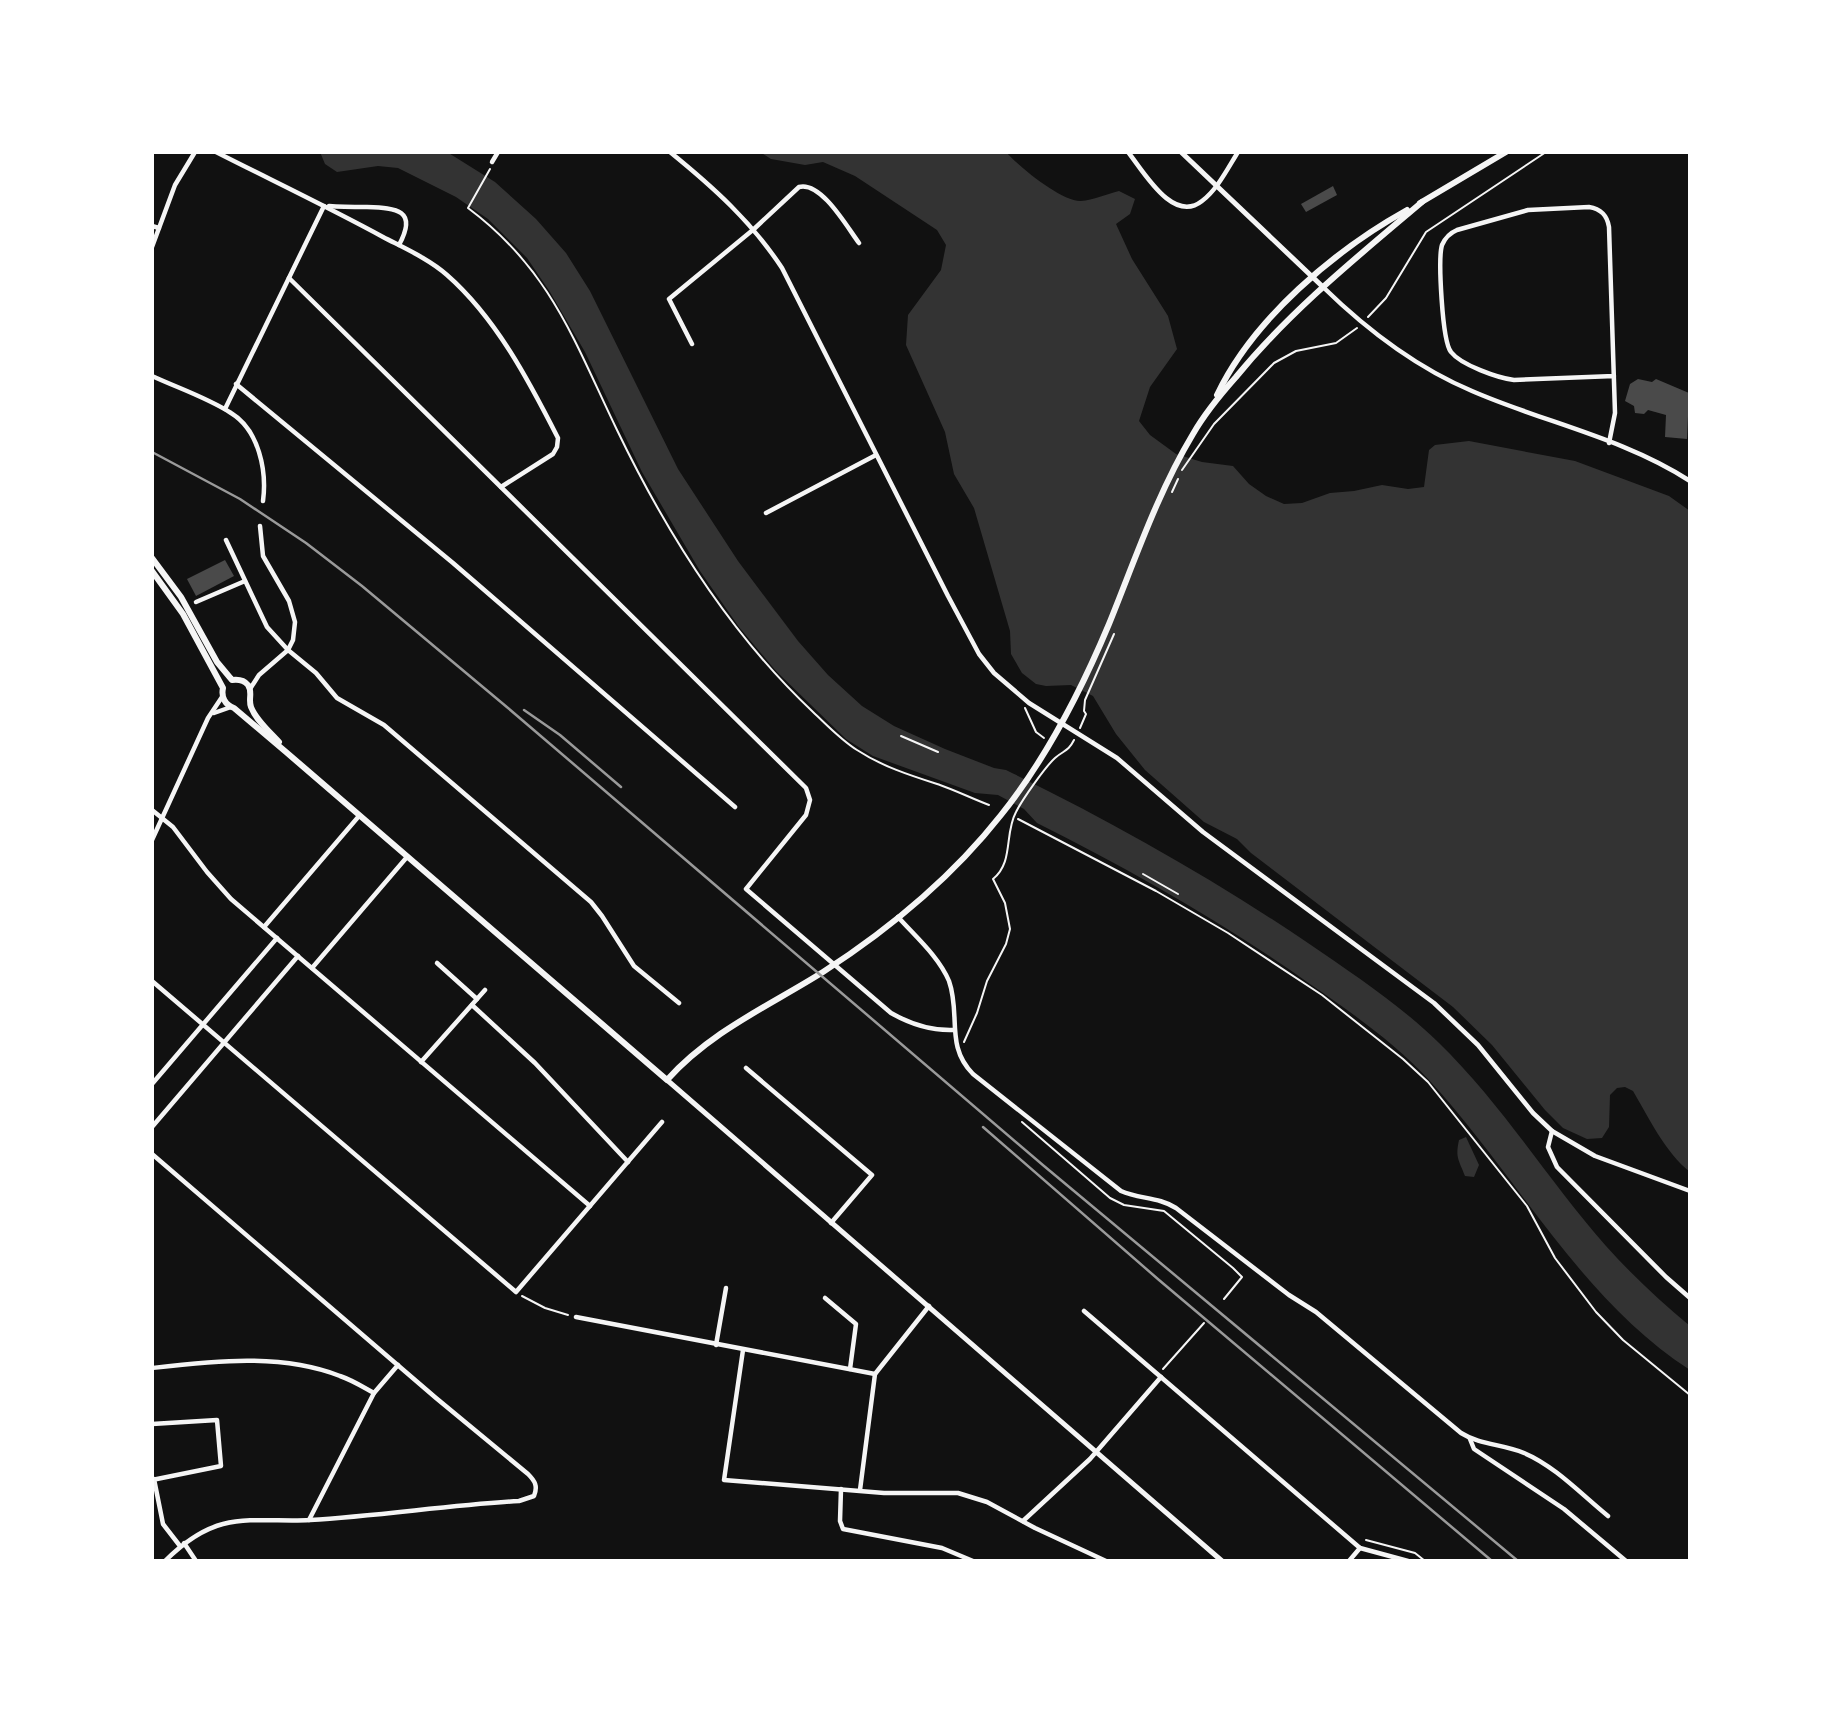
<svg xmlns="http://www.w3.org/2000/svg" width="1842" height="1713" font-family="Lato,sans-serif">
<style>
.water{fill:#333}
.building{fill:#4a4a4a}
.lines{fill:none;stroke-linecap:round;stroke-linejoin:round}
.path{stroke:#f5f5f5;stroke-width:2}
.minor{stroke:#f5f5f5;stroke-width:4.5}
.tertiary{stroke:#f5f5f5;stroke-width:5}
.secondary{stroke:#f5f5f5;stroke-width:6}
.rail{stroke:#9a9a9a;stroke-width:2.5}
</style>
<rect width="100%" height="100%" fill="#111"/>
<g class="water">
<path d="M320,152H447L495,182L536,219L566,253L590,291L678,469L738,561L798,641L828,675L862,706L894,726L945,749L994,768L1006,770C1111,821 1212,878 1308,943C1353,974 1399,1004 1438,1042C1502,1104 1548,1180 1606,1246C1632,1275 1660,1301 1690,1326V1370C1579,1298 1517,1175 1429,1080C1395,1043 1352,1013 1310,984C1224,923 1131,870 1037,823L1024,809L998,795L975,793L873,756L846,739L776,671L739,627L700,571L642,472L585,352L550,292L527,258L488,219L456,197L398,168L378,166L337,172L325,164Z"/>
<path d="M760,152H1006C1018,166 1062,202 1081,201C1093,200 1107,194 1119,191L1135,199L1130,214L1116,224L1132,259L1168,316L1177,349L1150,387L1139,421L1150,435L1176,454L1202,462L1233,466L1249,484L1266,496L1284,504L1302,503L1330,493L1354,491L1382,485L1408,489L1424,487L1429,450L1435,445L1469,441L1575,461L1669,496L1690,511V1172C1665,1152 1649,1118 1633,1091L1625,1087L1617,1088L1610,1095L1609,1127L1602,1138L1587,1139L1563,1128L1545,1110L1492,1045L1453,1007L1251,853L1237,839L1204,822L1145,770L1116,734L1093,696L1071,685L1046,686L1036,684L1022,673L1011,654L1010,631L974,508L954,474L945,432L906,345L908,315L941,270L946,245L937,230L855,176L823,162L805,165L771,159Z"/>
<path d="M1466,1137L1479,1165L1474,1177L1465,1176C1459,1160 1455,1158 1459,1140Z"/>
</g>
<g class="building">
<path d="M1333,186L1337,195L1306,212L1301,204Z"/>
<path d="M1638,379L1652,382L1656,379L1689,393L1687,439L1665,437L1666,415L1648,410L1644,414L1635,413L1634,406L1625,401L1630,384Z"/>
<path d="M225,560L234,576L196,596L187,579Z"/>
</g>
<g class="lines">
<g class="path">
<path d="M490,169L468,208C551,270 574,341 617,430C666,532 730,634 813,712C827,725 841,740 857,750C883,767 912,776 940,785C957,791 973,799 989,805"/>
<path d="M1368,317L1386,298L1426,232L1546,152"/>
<path d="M1182,470L1214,424L1274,363L1296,351L1336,343L1357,328"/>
<path d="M1172,492L1178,479"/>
<path d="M1025,708L1036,732L1044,738"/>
<path d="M1080,728L1086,714L1084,711L1085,700L1114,634"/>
<path d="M901,736L938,752"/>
<path d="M1018,819L1156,891L1228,933L1322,995L1403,1059L1428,1082L1527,1206L1555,1258L1596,1312L1623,1340L1690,1395"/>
<path d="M1143,874L1178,894"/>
<path d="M964,1042L977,1013L987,981L1006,944L1010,929L1005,903L993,879C1014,862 1004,834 1016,812C1022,800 1045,767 1055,758C1064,750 1068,752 1074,740"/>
<path d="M1022,1122L1110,1198L1124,1205L1164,1211L1233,1268L1242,1277L1224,1299"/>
<path d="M522,1296L545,1308L568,1315"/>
<path d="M1163,1369L1204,1323"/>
<path d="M1366,1540L1415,1553L1425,1561"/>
</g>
<g class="minor">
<path d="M216,152C271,180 328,207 383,237C404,248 429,259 447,275C496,318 529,381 558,438L557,447L553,454L501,487"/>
<path d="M670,152C713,187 751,221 782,268L948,596L979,654L994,673L1029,703L1117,758L1203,832L1434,1003L1478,1045L1533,1113L1552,1131L1595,1156L1690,1191"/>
<path d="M1128,152C1144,172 1173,224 1202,201C1217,190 1228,168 1238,152"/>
<path d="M492,162L498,152"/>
<path d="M329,206C341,207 354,207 367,207C397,208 418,210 399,245"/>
<path d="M152,226L159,228"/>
<path d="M152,247L175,185L195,152"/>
<path d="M289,278L806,788L810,800L806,815L746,889L891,1013C912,1025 931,1031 954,1030"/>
<path d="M1323,287C1367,330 1415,367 1472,391C1543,422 1624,438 1690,481"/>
<path d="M692,344L669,299L754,229L799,187C821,181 847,227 859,243"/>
<path d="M152,376C178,388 208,398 231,413C259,430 267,471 263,501"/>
<path d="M236,384L453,563L735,807"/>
<path d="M225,409L324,206"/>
<path d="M1609,443L1615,413L1609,227C1607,215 1601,209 1589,207L1528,210L1457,230C1450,233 1445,238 1442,245C1438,258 1442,341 1451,352C1461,365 1498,378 1514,380L1614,376"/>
<path d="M766,513L876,455"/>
<path d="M226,540L267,627L288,650L316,673L337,698L384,725L591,902L602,916L634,966L679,1003"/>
<path d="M196,602L245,581"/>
<path d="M250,689L259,675L288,650L293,640L295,622L289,601L263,556L260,526"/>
<path d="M214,713L231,707"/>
<path d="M152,810L173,827L207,872L231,899L590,1206"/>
<path d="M152,840L208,718L222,697"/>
<path d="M898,917C916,937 939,957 949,981C961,1015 945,1046 973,1074L1121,1191C1139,1199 1159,1197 1176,1208L1289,1295L1316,1312L1461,1433C1480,1445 1503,1444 1524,1453C1555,1466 1582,1495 1608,1516"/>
<path d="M264,927L359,816"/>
<path d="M437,963L477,999"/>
<path d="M312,968L407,857"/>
<path d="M152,981L516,1292L662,1122"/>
<path d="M472,1005L535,1063L628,1162"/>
<path d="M421,1062L485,990"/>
<path d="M746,1068L872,1175L831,1223"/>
<path d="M152,1084L277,938"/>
<path d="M152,1127L298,956"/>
<path d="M1552,1131L1548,1147L1557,1167L1666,1277L1690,1298"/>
<path d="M152,1154L436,1398L528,1474C535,1481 538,1486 534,1496L519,1501C449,1505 380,1516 310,1520C281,1522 251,1517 223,1524C200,1530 182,1544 165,1561"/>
<path d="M825,1298L856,1324L850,1369"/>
<path d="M1084,1311L1360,1548L1408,1561"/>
<path d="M576,1317L875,1374L929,1306"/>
<path d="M716,1345L726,1288"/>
<path d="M743,1350L724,1480L884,1493H958L987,1502L1035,1528L1106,1561"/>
<path d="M152,1368C213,1361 281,1353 340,1376C352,1380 363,1387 374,1393"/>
<path d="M152,1424L217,1420L221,1466L152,1480"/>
<path d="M1470,1439L1474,1449L1564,1509L1626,1561"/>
<path d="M154,1479L163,1524L180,1546"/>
<path d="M841,1489L840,1521L843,1529L942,1548L973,1561"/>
<path d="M860,1490L875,1374"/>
<path d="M309,1520L374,1393L398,1365"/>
<path d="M1023,1521L1090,1459L1161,1377"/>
<path d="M184,1543L196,1561"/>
<path d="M1349,1561L1360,1548"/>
</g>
<g class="tertiary">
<path d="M1181,152L1323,287"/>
<path d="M667,1080L1222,1561"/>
</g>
<g class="secondary">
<path d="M1420,203L1506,152"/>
<path d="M1217,395C1253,319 1335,250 1407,210"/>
<path d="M152,558L181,597L217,662L232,680C239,679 244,680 248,685C253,692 248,699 251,707C256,720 269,731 279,742"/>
<path d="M152,571L183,614L223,688C221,697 225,705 234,708L286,752L667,1080C711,1031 769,1006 823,972C888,930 953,876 1001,815C1046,759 1081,691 1109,624C1135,560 1157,494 1193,434C1205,413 1220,395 1236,377C1290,311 1357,257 1422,202"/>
</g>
<g class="rail">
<path d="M152,452L240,499L306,543L362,586L508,708L1044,1166L1518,1561"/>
<path d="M524,710L560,735L621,787"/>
<path d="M983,1127L1159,1280L1492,1561"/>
</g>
</g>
<rect width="1842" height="1713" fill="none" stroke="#ffffff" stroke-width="308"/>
</svg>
